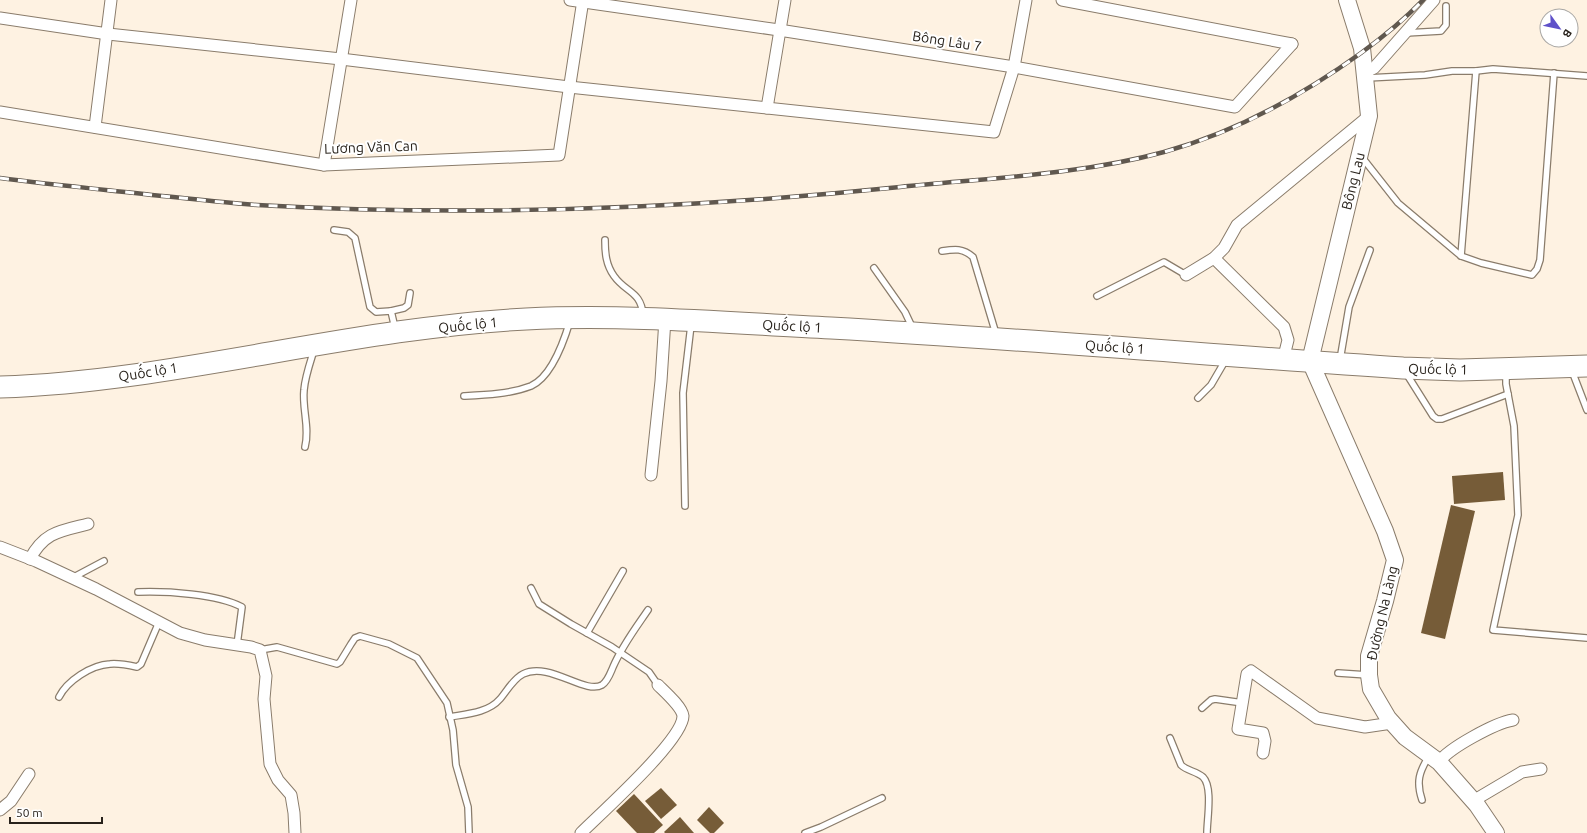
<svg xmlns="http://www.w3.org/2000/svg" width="1587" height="833" font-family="Ubuntu,sans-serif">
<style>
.building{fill:#765c38}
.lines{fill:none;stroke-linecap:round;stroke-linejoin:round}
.lane-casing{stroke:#8a7c6b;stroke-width:8}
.street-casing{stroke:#8a7c6b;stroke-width:13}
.secondary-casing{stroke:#8a7c6b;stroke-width:18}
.highway-casing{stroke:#8a7c6b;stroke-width:23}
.lane{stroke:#fff;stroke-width:5.5}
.street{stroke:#fff;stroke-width:11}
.secondary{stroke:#fff;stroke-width:16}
.highway{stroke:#fff;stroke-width:21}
.rail-casing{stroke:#60584f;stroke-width:4.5}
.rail{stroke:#fff;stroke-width:3;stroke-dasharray:9;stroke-linecap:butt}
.labels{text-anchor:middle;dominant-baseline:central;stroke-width:4;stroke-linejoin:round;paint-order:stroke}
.street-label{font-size:14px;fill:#28221b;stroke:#fff}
</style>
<rect width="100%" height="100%" fill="#fef2e2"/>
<g class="building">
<path d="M1503,472L1505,500L1454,504L1452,476Z"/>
<path d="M1451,505L1475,511L1445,639L1421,633Z"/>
<path d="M661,788L677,805L661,819L645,801Z"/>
<path d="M634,794L663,825L654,833H637L616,811Z"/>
<path d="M709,807L724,823L714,833H710L697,820Z"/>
<path d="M680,817L694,833H665L664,832Z"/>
</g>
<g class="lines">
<defs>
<g id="lane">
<path d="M1406,33L1441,31L1446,25V6"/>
<path d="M1367,78L1425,75L1452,71H1476L1493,69L1587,76"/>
<path d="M1361,156L1398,203L1461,256L1481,263L1532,275L1537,269L1540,260L1554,73"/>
<path d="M334,230L348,232L355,238L370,307L376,312L391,311L395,328"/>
<path d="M605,240C605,253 606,265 614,276C626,293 641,291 643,315"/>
<path d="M942,251C955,249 963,248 973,257L996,334"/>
<path d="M1461,256L1476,71"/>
<path d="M874,268L905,312L913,329"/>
<path d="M1097,296L1164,262L1186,275"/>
<path d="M391,311L404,308L408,305L410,293"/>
<path d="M1340,360L1349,307L1370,250"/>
<path d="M1572,371L1587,410"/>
<path d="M1406,373L1433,416L1437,419H1442L1508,394"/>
<path d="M1506,373V384L1514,426L1518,515L1493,630L1587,638"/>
<path d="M464,396C486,395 510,394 531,386C551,377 564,341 570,321"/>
<path d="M1198,398L1211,385L1225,361"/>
<path d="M305,447C310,428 302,409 304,390C305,377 310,363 314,350"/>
<path d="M685,506L683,393L691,325"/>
<path d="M72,578L104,561"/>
<path d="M531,588L539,604L571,624L612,647L649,672L658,685"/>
<path d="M138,592C167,591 217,594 242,607L237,645"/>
<path d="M587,633L623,571"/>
<path d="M260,650L277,647L337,664L340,662L351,644L355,638L360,636L389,644L417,658L447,703L453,730L456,765L468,807L469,833"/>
<path d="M1338,673L1368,675"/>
<path d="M59,697C67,681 91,665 110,664C119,663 128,665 137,667L141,664L159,622"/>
<path d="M1202,708L1211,700L1215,699L1243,703"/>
<path d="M449,717C466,714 488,713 500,699C507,691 513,679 523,674C549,661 585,695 602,685C608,681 610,674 613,667C622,646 635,629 648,610"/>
<path d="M1170,738L1181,765C1187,771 1196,771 1203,777C1213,787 1207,819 1207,833"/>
<path d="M1422,800C1416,782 1419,772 1429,756"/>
<path d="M805,833L821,827L882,798"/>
</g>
<g id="street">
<path d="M570,0L779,30L1014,67L1235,107L1292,44"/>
<path d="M1062,0L1292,44"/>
<path d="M0,18L108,34L341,59L569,87L994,132L1014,67L1026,0"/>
<path d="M1364,73L1374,68L1434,0"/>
<path d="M767,108L785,0"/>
<path d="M0,112L324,165L559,155L583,0"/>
<path d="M95,127L111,0"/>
<path d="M324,165L351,0"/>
<path d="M1214,258L1284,327L1288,340L1283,360"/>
<path d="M1186,275L1214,258L1224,248L1237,225L1369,116"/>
<path d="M651,475L661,381L665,319"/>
<path d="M0,547L36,561L96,589L180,633L205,640L251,647L260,650L266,676L264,699L270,764L278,780L291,795L294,813L295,833"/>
<path d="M30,559C44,532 60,531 88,524"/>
<path d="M1263,753L1265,741L1263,733L1238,729L1247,674L1251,671L1317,718L1365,727L1392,723"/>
<path d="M1439,762C1449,748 1495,723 1513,720"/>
<path d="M1473,801L1522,772L1541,769"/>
<path d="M0,810L11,801L29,774"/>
<path d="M581,833C601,813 683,740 683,716C682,707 665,692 658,685"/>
</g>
<path id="secondary" d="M1347,0L1362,48L1369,116L1310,361L1385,531L1395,560L1385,601L1369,656V675L1371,689L1388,718L1405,737L1439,762L1477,805L1496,833"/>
<path id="highway" d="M0,387C177,381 349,328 526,319C628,314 729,323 831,328C1022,339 1212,355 1403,368L1460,370L1587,366"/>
</defs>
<use href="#lane" class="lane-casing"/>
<use href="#street" class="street-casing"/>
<use href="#secondary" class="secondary-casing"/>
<use href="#highway" class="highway-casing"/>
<use href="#lane" class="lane"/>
<use href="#street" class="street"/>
<use href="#secondary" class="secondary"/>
<use href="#highway" class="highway"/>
<defs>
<path id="rail" d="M0,178C54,185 108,190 162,196C194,199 226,203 257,205C472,217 687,209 900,187C988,178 1079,175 1164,152C1236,132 1300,97 1361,53C1383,37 1404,20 1423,0"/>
</defs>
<use href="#rail" class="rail-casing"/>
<use href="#rail" class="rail"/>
</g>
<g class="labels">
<g class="street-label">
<text transform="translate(947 41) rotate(9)">Bông Lâu 7</text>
<text transform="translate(371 147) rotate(-2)">Lương Văn Can</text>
<text transform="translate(1353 181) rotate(-76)">Bông Lau</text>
<text transform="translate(468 325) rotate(-6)">Quốc lộ 1</text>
<text transform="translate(792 326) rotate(3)">Quốc lộ 1</text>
<text transform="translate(1115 347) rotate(4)">Quốc lộ 1</text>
<text transform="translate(1438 369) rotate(1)">Quốc lộ 1</text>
<text transform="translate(148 372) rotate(-9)">Quốc lộ 1</text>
<text transform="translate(1382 613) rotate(-77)">Đường Na Làng</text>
</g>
</g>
<g transform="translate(1559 28) rotate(123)"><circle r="19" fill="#ffffff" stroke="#a9a7a4"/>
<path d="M0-3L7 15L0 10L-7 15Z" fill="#5f51c9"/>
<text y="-6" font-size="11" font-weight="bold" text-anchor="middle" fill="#28221b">B</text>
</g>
<path d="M10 817v6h92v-6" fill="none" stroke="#28221b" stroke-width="2"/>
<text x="16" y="817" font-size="12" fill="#28221b" stroke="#ffffff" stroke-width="3" paint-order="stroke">50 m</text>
</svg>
